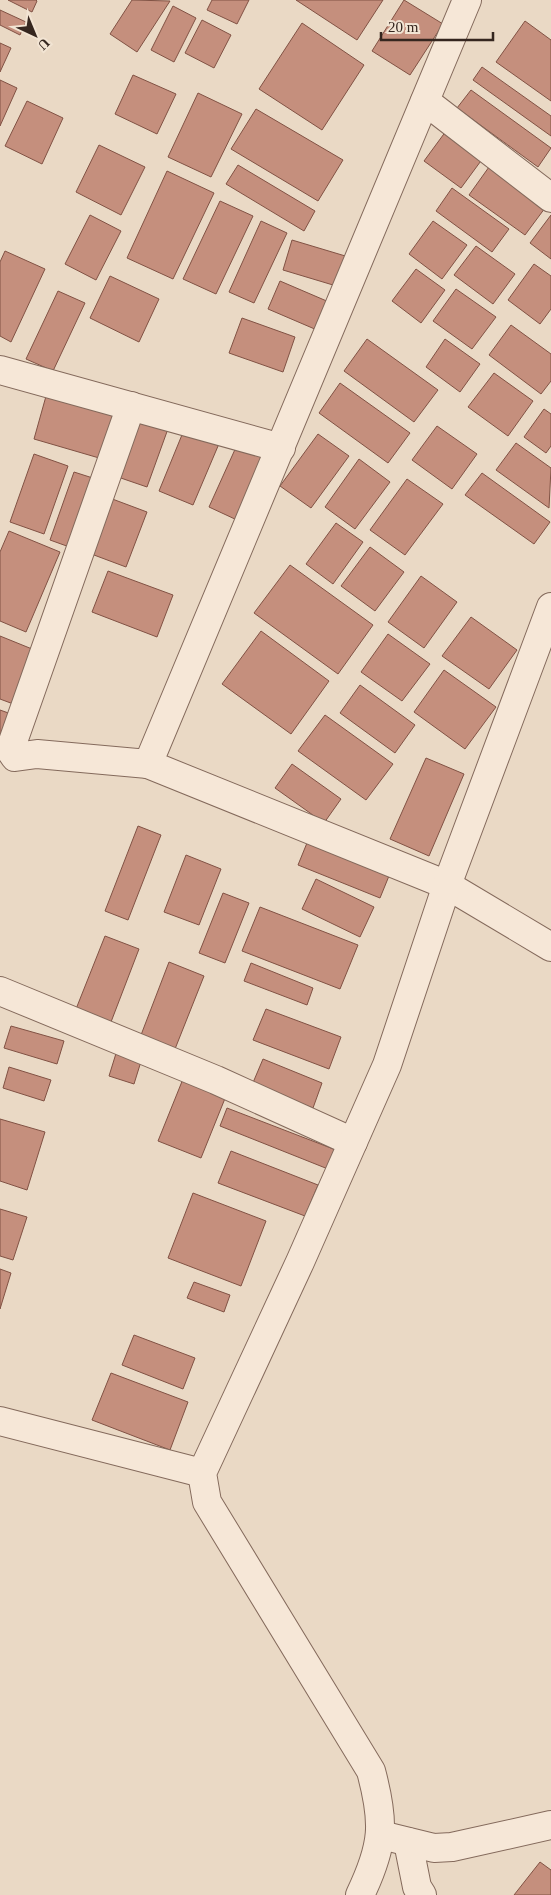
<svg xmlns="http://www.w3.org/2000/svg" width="551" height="1895" font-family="'Times New Roman',serif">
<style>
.building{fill:#c58f7d;stroke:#815244}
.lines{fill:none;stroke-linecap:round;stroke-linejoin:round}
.minor-casing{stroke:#846a5c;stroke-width:30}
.minor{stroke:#f6e7d7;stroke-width:28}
</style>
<rect width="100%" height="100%" fill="#ead9c5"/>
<g class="building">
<path d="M8,0H36L37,1L32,12Z"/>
<path d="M132,0L170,1L137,52L110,34Z"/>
<path d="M212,0H249L237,24L207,10Z"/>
<path d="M296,0H383L357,40Z"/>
<path d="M404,0L443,24L410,75L372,51Z"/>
<path d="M173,6L196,18L174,62L151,50Z"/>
<path d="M0,10L26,22L20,35L0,25Z"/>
<path d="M202,20L231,35L214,68L185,53Z"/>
<path d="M525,21L551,40V101L496,62Z"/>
<path d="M302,23L364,65L322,130L259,89Z"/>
<path d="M0,43L11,48L0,72Z"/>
<path d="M482,67L551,116V136L473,80Z"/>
<path d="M133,75L176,94L157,134L115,114Z"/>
<path d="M0,80L17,88L0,126Z"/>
<path d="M471,90L551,148L538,167L457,108Z"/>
<path d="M198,93L242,114L211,177L168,157Z"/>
<path d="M27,101L63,118L42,164L5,146Z"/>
<path d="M256,109L343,160L318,201L231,149Z"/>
<path d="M449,127L486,154L461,188L424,161Z"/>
<path d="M99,145L145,167L121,215L76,192Z"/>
<path d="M238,165L315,211L304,231L226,184Z"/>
<path d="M489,167L545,208L525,235L469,195Z"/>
<path d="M167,171L214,193L173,279L127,258Z"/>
<path d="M452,188L509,229L492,252L436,211Z"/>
<path d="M220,201L253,216L216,294L183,279Z"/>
<path d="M90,215L121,231L96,280L65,264Z"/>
<path d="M551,215V259L530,243Z"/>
<path d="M261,221L287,233L254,303L229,292Z"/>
<path d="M433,221L467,245L442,279L409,254Z"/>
<path d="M292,240L352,258L343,288L283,270Z"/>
<path d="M476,246L515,274L493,304L454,275Z"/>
<path d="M5,251L45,269L11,342L0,336V262Z"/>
<path d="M534,264L551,276V309L540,324L508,300Z"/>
<path d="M416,269L445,290L421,323L392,301Z"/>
<path d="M110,276L159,299L139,342L90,318Z"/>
<path d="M280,281L329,302L317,330L268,309Z"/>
<path d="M456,289L496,317L472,349L433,321Z"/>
<path d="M58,291L85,303L53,371L26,359Z"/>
<path d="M242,318L295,337L283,372L229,353Z"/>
<path d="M511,325L551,354V381L541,394L489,355Z"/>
<path d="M367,339L438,390L414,422L344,371Z"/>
<path d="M445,339L480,364L460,392L426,367Z"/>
<path d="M494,373L533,401L508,436L468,407Z"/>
<path d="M340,383L410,433L388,463L319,413Z"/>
<path d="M48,389L121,410L106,460L34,439Z"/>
<path d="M544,409L551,414V446L546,453L524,437Z"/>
<path d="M136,415L169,426L147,487L115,476Z"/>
<path d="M186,425L221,439L193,505L159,491Z"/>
<path d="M437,426L477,454L452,489L412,460Z"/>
<path d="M318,434L349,456L311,508L280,486Z"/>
<path d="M516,443L551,468L549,508L496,470Z"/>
<path d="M237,445L266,458L237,520L209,507Z"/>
<path d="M34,454L68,466L44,534L10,522Z"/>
<path d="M359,459L390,482L355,529L325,507Z"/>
<path d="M74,472L99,480L75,549L50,540Z"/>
<path d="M482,473L550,522L534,544L465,495Z"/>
<path d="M407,479L443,504L405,555L370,530Z"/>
<path d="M107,497L147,512L126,567L86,552Z"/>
<path d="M336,523L363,542L333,584L306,564Z"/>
<path d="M9,531L60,552L26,632L0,621V552Z"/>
<path d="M370,547L404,572L375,611L341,586Z"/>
<path d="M290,565L373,625L338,674L254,613Z"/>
<path d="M108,571L173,595L157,637L92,612Z"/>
<path d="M421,576L457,602L424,648L388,622Z"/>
<path d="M471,617L517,650L489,689L442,656Z"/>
<path d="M261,631L329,681L291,734L222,684Z"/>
<path d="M388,634L430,664L402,701L361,672Z"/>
<path d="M0,636L37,651L16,705L0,699Z"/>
<path d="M444,670L496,707L465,749L414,712Z"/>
<path d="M360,685L415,725L395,753L340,713Z"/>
<path d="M0,710L14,715L0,746Z"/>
<path d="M325,715L393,764L366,800L298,751Z"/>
<path d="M426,758L464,774L429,856L390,839Z"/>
<path d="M292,764L341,799L324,823L275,788Z"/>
<path d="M138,826L161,835L128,920L105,911Z"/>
<path d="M309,838L391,871L380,898L298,865Z"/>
<path d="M186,855L221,869L199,925L164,912Z"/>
<path d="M316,879L374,907L360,937L302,909Z"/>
<path d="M223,893L249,903L225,963L199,953Z"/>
<path d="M260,907L358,945L340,989L242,951Z"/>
<path d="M105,936L139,949L111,1022L76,1009Z"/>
<path d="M169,962L204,976L175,1049L141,1035Z"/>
<path d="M251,963L313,988L307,1005L244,981Z"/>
<path d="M266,1009L341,1037L329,1069L253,1040Z"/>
<path d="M11,1026L64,1041L57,1064L4,1048Z"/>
<path d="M118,1047L143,1055L134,1084L109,1076Z"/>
<path d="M263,1059L322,1083L313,1108L252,1085Z"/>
<path d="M9,1067L51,1080L44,1101L3,1088Z"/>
<path d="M185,1074L228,1091L201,1158L158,1141Z"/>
<path d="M227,1108L336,1150L328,1169L220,1126Z"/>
<path d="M0,1119L45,1132L27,1190L0,1181Z"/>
<path d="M231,1151L318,1185L305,1216L218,1183Z"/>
<path d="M193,1193L266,1221L241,1286L168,1258Z"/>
<path d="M0,1209L27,1217L13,1260L0,1256Z"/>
<path d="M0,1269L11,1273L0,1309Z"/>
<path d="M194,1282L230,1295L224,1312L187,1298Z"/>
<path d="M134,1335L195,1358L183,1389L122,1365Z"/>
<path d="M111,1373L188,1402L170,1450L92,1420Z"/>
<path d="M540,1862L551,1870V1895H514Z"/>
</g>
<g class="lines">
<defs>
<g id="minor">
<path d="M467,0L148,764L447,885L551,947"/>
<path d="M425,101L551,198"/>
<path d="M0,370L281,448"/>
<path d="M131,406L10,750L15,757L37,754L148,764"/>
<path d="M0,991L216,1080L353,1142"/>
<path d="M0,1421L202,1473"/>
<path d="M381,1835L434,1848L452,1847L551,1825"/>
<path d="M408,1842L417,1887L422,1895"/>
<path d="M360,1895C384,1845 385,1823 371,1771L207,1502L202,1473L300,1262L387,1065L447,885L551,607"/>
</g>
</defs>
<use href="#minor" class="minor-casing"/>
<use href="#minor" class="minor"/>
</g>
<g transform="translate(35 35) rotate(136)" stroke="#f2e4d3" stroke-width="4" paint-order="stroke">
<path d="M0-4L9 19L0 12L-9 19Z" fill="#35261f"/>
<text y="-8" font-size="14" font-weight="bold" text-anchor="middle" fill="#35261f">U</text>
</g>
<path d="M381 32v8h112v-8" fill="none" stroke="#35261f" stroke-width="2.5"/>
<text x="388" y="32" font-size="15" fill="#35261f" stroke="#f2e4d3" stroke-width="4" paint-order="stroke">20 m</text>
</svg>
